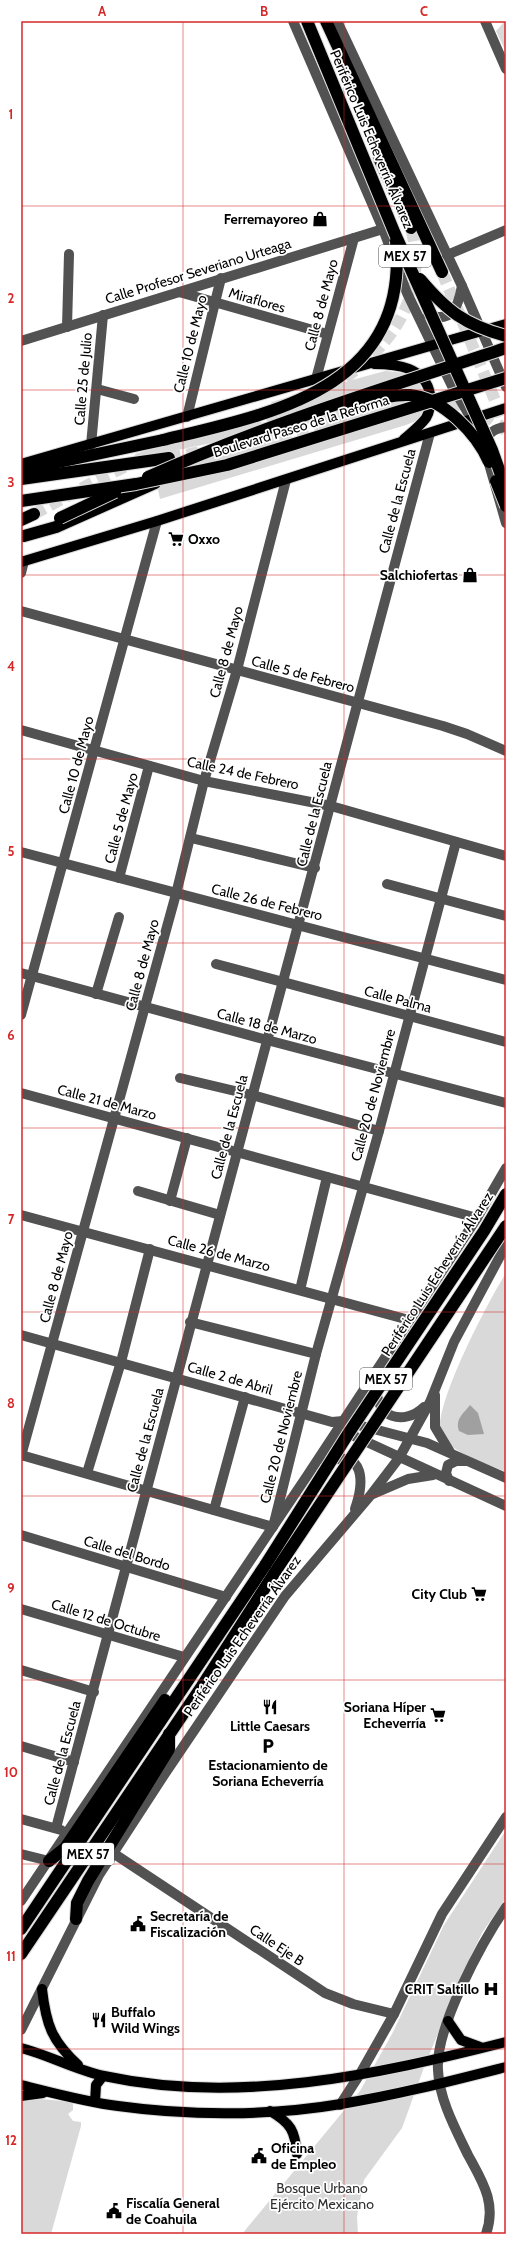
<svg xmlns="http://www.w3.org/2000/svg" width="527" height="2255" font-family="Cabin,sans-serif">
<style>
.green{fill:#d9d9d9}
.water{fill:#a0a0a0}
.lines{fill:none;stroke-linecap:round;stroke-linejoin:round}
.highway-tunnel{stroke:#d9d9d9;stroke-width:12;stroke-dasharray:12 6;stroke-linecap:butt}
.major-casing{stroke:#dbdbdb;stroke-width:12}
.highway-casing{stroke:#dbdbdb;stroke-width:14}
.minor{stroke:#525252;stroke-width:10}
.major{stroke:#000;stroke-width:10}
.highway{stroke:#000;stroke-width:12}
.highway-bridge-casing{stroke:#dbdbdb;stroke-width:14;stroke-linecap:butt}
.highway-bridge{stroke:#000;stroke-width:12}
.grid{fill:none;stroke:#d62828;stroke-width:1;stroke-opacity:0.55}
.labels{text-anchor:middle;dominant-baseline:central;stroke-width:3.5;stroke-linejoin:round;paint-order:stroke}
.shield{fill:#fff;stroke:#4c4c4c;stroke-width:1}
.shield-label{font-size:13px;font-weight:bold;fill:#000}
.street-label{font-size:14px;fill:#000;stroke:#fff}
.poi-label{font-size:14px;font-weight:bold;fill:#000;stroke:#fff;text-anchor:end}
.park-label{font-size:14px;fill:#303030;stroke:#fff}
.neatline{fill:none;stroke:#d62828;stroke-width:1.5}
.grid-label{font-size:13px;text-anchor:middle;font-weight:bold;fill:#d62828}
</style>
<rect width="100%" height="100%" fill="#fff"/>
<g class="green">
<path d="M505,21H506V52L496,31Z"/>
<path d="M385,371C395,372 404,372 413,377C425,384 428,410 418,419C415,422 410,423 406,425L160,499L153,467L323,431L322,421L137,458L135,454L186,438L280,419L271,402Z"/>
<path d="M506,1273V1472C490,1465 448,1451 441,1435C431,1409 490,1298 506,1273Z"/>
<path d="M506,1830V1898L482,1933L472,1954L426,2062L402,2128L364,2180L357,2216L358,2234H242L360,2091L392,2034L444,1925Z"/>
<path d="M41,2099L73,2102V2110L68,2114L73,2121L81,2122V2126L51,2234H21V2100Z"/>
</g>
<path class="water" d="M470,1405L478,1413L484,1434L468,1435L459,1431C455,1419 463,1414 470,1405Z"/>
<g class="lines">
<g class="highway-tunnel">
<path d="M442,272L506,427"/>
<path d="M330,388C387,352 430,299 411,228"/>
<path d="M431,403C460,400 486,412 506,431"/>
<path d="M226,447L320,428L370,414"/>
<path d="M169,458L200,452"/>
<path d="M34,514C82,488 131,461 182,443C222,429 266,424 304,403"/>
</g>
<defs>
<g id="major">
<path d="M374,364C397,364 425,367 430,394C431,402 430,411 426,418C420,426 411,433 404,439"/>
<path d="M21,464L506,324"/>
<path d="M21,562L157,521L506,408"/>
<path d="M42,1989C46,2025 52,2041 78,2065"/>
<path d="M448,2021L461,2040L480,2047"/>
<path d="M21,2048C49,2055 75,2070 104,2076C238,2105 376,2075 506,2042"/>
<path d="M21,2085C53,2093 86,2102 118,2106C190,2116 270,2116 341,2104C397,2095 451,2081 506,2067"/>
<path d="M21,2096L43,2093"/>
<path d="M95,2102L96,2085L103,2076"/>
<path d="M270,2111C291,2123 295,2131 297,2154"/>
</g>
<g id="highway">
<path d="M326,21L442,272"/>
<path d="M375,141L380,160L411,228"/>
<path d="M21,470L163,440"/>
<path d="M21,479L169,458"/>
<path d="M21,520L34,514"/>
<path d="M24,536L56,527L155,483"/>
<path d="M49,1861L65,1848L165,1700"/>
<path d="M76,1919L77,1903L88,1881L169,1749V1734"/>
<path d="M21,1929L266,1564"/>
<path d="M21,1954L202,1686L277,1569"/>
</g>
</defs>
<use href="#major" class="major-casing"/>
<use href="#highway" class="highway-casing"/>
<g class="minor">
<path d="M293,21L383,229L407,293L452,386L472,420L485,450L506,523"/>
<path d="M337,21L462,286L506,387"/>
<path d="M485,21L506,69"/>
<path d="M447,255L506,230"/>
<path d="M179,292L327,334"/>
<path d="M428,315C453,323 458,307 462,286"/>
<path d="M67,327L69,254"/>
<path d="M21,341L383,229"/>
<path d="M316,379L354,238"/>
<path d="M97,389L134,399"/>
<path d="M187,417L221,278"/>
<path d="M485,444C488,432 495,428 506,427"/>
<path d="M91,445L103,315"/>
<path d="M21,573L24,561"/>
<path d="M21,611L443,726L467,734L506,751"/>
<path d="M21,730L204,781L331,806L506,856"/>
<path d="M191,838L315,868"/>
<path d="M21,852L506,980"/>
<path d="M119,878L149,766"/>
<path d="M387,884L506,916"/>
<path d="M216,964L506,1042"/>
<path d="M21,973L267,1040L506,1103"/>
<path d="M96,994L119,917"/>
<path d="M21,1015L157,521"/>
<path d="M180,1078L252,1095L379,1131"/>
<path d="M21,1093L477,1218"/>
<path d="M138,1191L220,1215"/>
<path d="M170,1201L187,1138"/>
<path d="M21,1215L409,1320"/>
<path d="M300,1290L327,1177"/>
<path d="M190,1322L316,1354"/>
<path d="M21,1335L332,1422L343,1421L427,1443L506,1478"/>
<path d="M377,1388C375,1418 404,1426 424,1407"/>
<path d="M435,1395V1427L450,1452"/>
<path d="M343,1431L506,1506"/>
<path d="M21,1455L273,1527L316,1354L379,1131L456,842"/>
<path d="M21,1456L176,894L204,781L237,670L286,480"/>
<path d="M326,1462C366,1448 364,1483 355,1509"/>
<path d="M87,1473L121,1362L150,1249"/>
<path d="M449,1481L446,1473L448,1465L456,1461H466"/>
<path d="M373,1494L408,1479L433,1475"/>
<path d="M214,1510L245,1397"/>
<path d="M21,1535L226,1597"/>
<path d="M21,1609L184,1657"/>
<path d="M21,1670L94,1692"/>
<path d="M21,1746L74,1762"/>
<path d="M21,1819L61,1830"/>
<path d="M56,1828L430,433"/>
<path d="M113,1853L325,1993L353,2004L394,2014"/>
<path d="M21,1854L49,1861"/>
<path d="M21,1901L307,1476L477,1218L506,1168"/>
<path d="M21,2030L99,1875L164,1775L285,1596L370,1496L399,1458L430,1402L454,1342L506,1245"/>
<path d="M340,2105L360,2074L394,2014L442,1914L506,1817"/>
<path d="M486,2234C497,2203 482,2181 468,2155C456,2130 439,2099 438,2070C435,2028 482,1942 506,1907"/>
</g>
<use href="#major" class="major"/>
<use href="#highway" class="highway"/>
<defs>
<g id="highway-bridge">
<path d="M307,21L395,234L492,450L506,489"/>
<path d="M420,279C447,311 465,325 506,336"/>
<path d="M353,406C371,401 392,394 410,395C443,398 477,434 489,462"/>
<path d="M163,440C275,413 409,388 396,241"/>
<path d="M148,477C264,425 385,388 506,348"/>
<path d="M496,481L506,506"/>
<path d="M21,501L136,484L227,465L506,378"/>
<path d="M60,518L115,492"/>
<path d="M266,1564L348,1434L484,1231L506,1194"/>
<path d="M277,1569L506,1226"/>
</g>
</defs>
<use href="#highway-bridge" class="highway-bridge-casing"/>
<use href="#highway-bridge" class="highway-bridge"/>
</g>
<path class="grid" d="M183,21V2234M344,21V2234M21,206H506M21,390H506M21,575H506M21,759H506M21,943H506M21,1128H506M21,1312H506M21,1496H506M21,1680H506M21,1864H506M21,2049H506"/>
<defs>
<symbol id="shop-bare" viewBox="-9 -9 18 18"><path d="M-5-2.5h2.3a2.7 3.5 0 0 1 5.4 0H5L5.5 6h-11ZM-1.5-2.5h3a1.5 2.3 0 0 0-3 0Z" fill="#000" stroke="#fff" stroke-width="2.5" paint-order="stroke"/></symbol>
<symbol id="supermarket-bare" viewBox="-9 -9 18 18"><path d="M-6-5.5h2.5l.6 2H6L4.5 2H-2.5L-4.4-4H-6ZM-1.5 3.2a1.3 1.3 0 1 0 .1 0ZM3 3.2a1.3 1.3 0 1 0 .1 0Z" fill="#000" stroke="#fff" stroke-width="2.5" paint-order="stroke"/></symbol>
<symbol id="restaurant-bare" viewBox="-9 -9 18 18"><path d="M-5-6h1v4h1v-4h1v4h1v-4h1v5L-1.5 .5V6h-2V.5L-5-1ZM5-6V6H3V1.5H1.5Q1.5-4 5-6Z" fill="#000" stroke="#fff" stroke-width="2.5" paint-order="stroke"/></symbol>
<symbol id="parking-bare" viewBox="-9 -9 18 18"><path d="M-3.5-5.5H1a3.5 3.5 0 0 1 0 7H-1V5.5H-3.5ZM-1-3.4V-.6H.8a1.4 1.4 0 0 0 0-2.8Z" fill="#000" stroke="#fff" stroke-width="2.5" paint-order="stroke"/></symbol>
<symbol id="civic-bare" viewBox="-9 -9 18 18"><path d="M-.6-6.5H3V-4.5H.6V-3L4-1V1h2V6H-6V1h2V-1L-.6-3ZM-1.2 2.5V6h2.4V2.5Z" fill="#000" stroke="#fff" stroke-width="2.5" paint-order="stroke"/></symbol>
<symbol id="hospital-bare" viewBox="-9 -9 18 18"><path d="M-5-5h3v3.5h4V-5h3V5h-3V1.5h-4V5h-3Z" fill="#000" stroke="#fff" stroke-width="2.5" paint-order="stroke"/></symbol>
</defs>
<g fill-rule="evenodd">
<use href="#shop-bare" x="309" y="208" width="22" height="22"/>
<use href="#supermarket-bare" x="165" y="528" width="22" height="22"/>
<use href="#shop-bare" x="459" y="564" width="22" height="22"/>
<use href="#supermarket-bare" x="468" y="1583" width="22" height="22"/>
<use href="#restaurant-bare" x="259" y="1696" width="22" height="22"/>
<use href="#supermarket-bare" x="427" y="1704" width="22" height="22"/>
<use href="#parking-bare" x="257" y="1735" width="22" height="22"/>
<use href="#civic-bare" x="127" y="1913" width="22" height="22"/>
<use href="#hospital-bare" x="480" y="1978" width="22" height="22"/>
<use href="#restaurant-bare" x="88" y="2009" width="22" height="22"/>
<use href="#civic-bare" x="248" y="2145" width="22" height="22"/>
<use href="#civic-bare" x="103" y="2200" width="22" height="22"/>
</g>
<g class="labels">
<g class="shield">
<rect x="379" y="245" width="52" height="22" rx="3"/>
<rect x="360" y="1368" width="52" height="22" rx="3"/>
<rect x="62" y="1843" width="52" height="22" rx="3"/>
</g>
<g class="shield-label">
<text x="405" y="256">MEX 57</text>
<text x="386" y="1379">MEX 57</text>
<text x="88" y="1854">MEX 57</text>
</g>
<g class="street-label">
<text transform="translate(372 139) rotate(67)">Periférico Luis Echeverría Álvarez</text>
<text transform="translate(198 271) rotate(-17)">Calle Profesor Severiano Urteaga</text>
<text transform="translate(257 300) rotate(16)">Miraflores</text>
<text transform="translate(321 305) rotate(-75)">Calle 8 de Mayo</text>
<text transform="translate(190 344) rotate(-76)">Calle 10 de Mayo</text>
<text transform="translate(83 379) rotate(-85)">Calle 25 de Julio</text>
<text transform="translate(301 426) rotate(-17)">Boulevard Paseo de la Reforma</text>
<text transform="translate(397 501) rotate(-75)">Calle de la Escuela</text>
<text transform="translate(226 652) rotate(-75)">Calle 8 de Mayo</text>
<text transform="translate(303 674) rotate(15)">Calle 5 de Febrero</text>
<text transform="translate(76 765) rotate(-75)">Calle 10 de Mayo</text>
<text transform="translate(243 773) rotate(12)">Calle 24 de Febrero</text>
<text transform="translate(314 814) rotate(-76)">Calle de la Escuela</text>
<text transform="translate(121 818) rotate(-75)">Calle 5 de Mayo</text>
<text transform="translate(267 902) rotate(14)">Calle 26 de Febrero</text>
<text transform="translate(142 965) rotate(-75)">Calle 8 de Mayo</text>
<text transform="translate(398 999) rotate(15)">Calle Palma</text>
<text transform="translate(267 1026) rotate(15)">Calle 18 de Marzo</text>
<text transform="translate(373 1095) rotate(-75)">Calle 20 de Noviembre</text>
<text transform="translate(107 1102) rotate(15)">Calle 21 de Marzo</text>
<text transform="translate(229 1127) rotate(-75)">Calle de la Escuela</text>
<text transform="translate(219 1253) rotate(15)">Calle 26 de Marzo</text>
<text transform="translate(437 1274) rotate(-57)">Periférico Luis Echeverría Álvarez</text>
<text transform="translate(56 1277) rotate(-75)">Calle 8 de Mayo</text>
<text transform="translate(230 1378) rotate(16)">Calle 2 de Abril</text>
<text transform="translate(281 1437) rotate(-76)">Calle 20 de Noviembre</text>
<text transform="translate(145 1440) rotate(-75)">Calle de la Escuela</text>
<text transform="translate(127 1553) rotate(17)">Calle del Bordo</text>
<text transform="translate(106 1620) rotate(17)">Calle 12 de Octubre</text>
<text transform="translate(242 1636) rotate(-55)">Periférico Luis Echeverría Álvarez</text>
<text transform="translate(62 1753) rotate(-75)">Calle de la Escuela</text>
<text transform="translate(277 1945) rotate(34)">Calle Eje B</text>
</g>
<g class="poi-label">
<text x="308" y="219">Ferremayoreo</text>
<text x="188" y="539" text-anchor="start">Oxxo</text>
<text x="458" y="575">Salchiofertas</text>
<text x="467" y="1594">City Club</text>
<text x="426" y="1707">Soriana Híper<tspan x="426" dy="16">Echeverría</tspan></text>
<text x="270" y="1726" text-anchor="middle">Little Caesars</text>
<text x="268" y="1765" text-anchor="middle">Estacionamiento de<tspan x="268" dy="16">Soriana Echeverría</tspan></text>
<text x="150" y="1916" text-anchor="start">Secretaría de<tspan x="150" dy="16">Fiscalización</tspan></text>
<text x="479" y="1989">CRIT Saltillo</text>
<text x="111" y="2012" text-anchor="start">Buffalo<tspan x="111" dy="16">Wild Wings</tspan></text>
<text x="271" y="2148" text-anchor="start">Oficina<tspan x="271" dy="16">de Empleo</tspan></text>
<text x="126" y="2203" text-anchor="start">Fiscalía General<tspan x="126" dy="16">de Coahuila</tspan></text>
</g>
<g class="park-label">
<text x="322" y="2188">Bosque Urbano<tspan x="322" dy="16">Ejército Mexicano</tspan></text>
</g>
</g>
<rect width="527" height="2255" fill="none" stroke="#ffffff" stroke-width="44"/>
<rect x="22" y="22" width="483" height="2211" class="neatline"/>
<g class="grid-label">
<text x="102" y="16">A</text>
<text x="264" y="16">B</text>
<text x="424" y="16">C</text>
<text x="11" y="119">1</text>
<text x="11" y="303">2</text>
<text x="11" y="487">3</text>
<text x="11" y="671">4</text>
<text x="11" y="856">5</text>
<text x="11" y="1040">6</text>
<text x="11" y="1224">7</text>
<text x="11" y="1408">8</text>
<text x="11" y="1593">9</text>
<text x="11" y="1777">10</text>
<text x="11" y="1961">11</text>
<text x="11" y="2145">12</text>
</g>
</svg>
